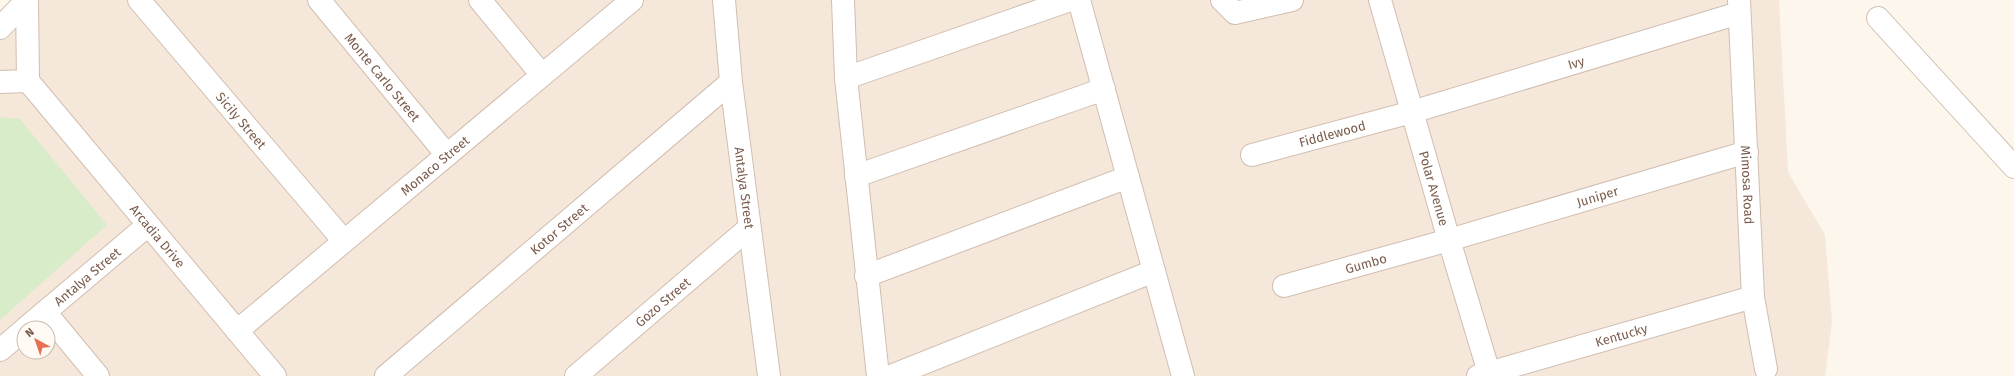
<svg xmlns="http://www.w3.org/2000/svg" width="2014" height="376" font-family="'Fira Sans',sans-serif">
<style>
.residential{fill:#f5e8da;fill-rule:evenodd}
.green{fill:#d8ecc9}
.lines{fill:none;stroke-linecap:round;stroke-linejoin:round}
.minor-casing{stroke:#d1beb0;stroke-width:24}
.minor{stroke:#fff;stroke-width:22}
.labels{text-anchor:middle;dominant-baseline:central;stroke-width:3;stroke-linejoin:round;paint-order:stroke}
.street-label{font-size:13px;fill:#7a5c4d;stroke:#fffaf3}
</style>
<rect width="100%" height="100%" fill="#fdf6ec"/>
<path class="residential" d="M38,0H1779L1788,172L1825,235L1832,321L1825,376H0V38ZM24,328H48V352H24Z"/>
<path class="green" d="M0,117L20,119L107,225L0,320Z"/>
<g class="lines">
<defs>
<g id="minor">
<path id="s1" d="M139,0L344,241"/>
<path id="s2" d="M319,0L447,155"/>
<path d="M480,0L542,75"/>
<path id="s3" d="M724,0L731,82L769,376"/>
<path d="M843,0L846,78L878,376"/>
<path d="M1079,0L1183,376"/>
<path d="M1222,0L1235,13L1292,0"/>
<path id="s4" d="M1380,0L1449,240L1490,376"/>
<path id="s5" d="M1739,0L1753,297L1766,369"/>
<path d="M1878,18L2014,167"/>
<path d="M0,28L27,0"/>
<path d="M846,78L1070,0"/>
<path id="s6" d="M28,81L275,376"/>
<path d="M0,82L28,81L27,1"/>
<path id="s7" d="M1252,155L1412,112L1739,13"/>
<path d="M856,176L1104,89"/>
<path d="M866,276L1128,177"/>
<path id="s8" d="M1284,286L1449,240L1747,152"/>
<path d="M45,312L98,376"/>
<path id="s9" d="M26,328L148,225"/>
<path id="s10" d="M237,331L632,0"/>
<path d="M0,350L24,330"/>
<path id="s11" d="M386,376L731,82"/>
<path id="s12" d="M576,376L749,228"/>
<path d="M891,376L1154,271"/>
<path id="s13" d="M1478,376L1753,297"/>
</g>
</defs>
<use href="#minor" class="minor-casing"/>
<use href="#minor" class="minor"/>
</g>
<g class="labels">
<g class="street-label">
<text stroke="none"><textPath href="#s7" startOffset="337">Ivy</textPath></text>
<text stroke="none"><textPath href="#s2" startOffset="100">Monte Carlo Street</textPath></text>
<text stroke="none"><textPath href="#s1" startOffset="158">Sicily Street</textPath></text>
<text stroke="none"><textPath href="#s7" startOffset="83">Fiddlewood</textPath></text>
<text stroke="none"><textPath href="#s10" startOffset="258">Monaco Street</textPath></text>
<text stroke="none"><textPath href="#s5" startOffset="185">Mimosa Road</textPath></text>
<text stroke="none"><textPath href="#s3" startOffset="189">Antalya Street</textPath></text>
<text stroke="none"><textPath href="#s4" startOffset="196">Polar Avenue</textPath></text>
<text stroke="none"><textPath href="#s8" startOffset="326">Juniper</textPath></text>
<text stroke="none"><textPath href="#s11" startOffset="227">Kotor Street</textPath></text>
<text stroke="none"><textPath href="#s6" startOffset="202">Arcadia Drive</textPath></text>
<text stroke="none"><textPath href="#s8" startOffset="85">Gumbo</textPath></text>
<text stroke="none"><textPath href="#s9" startOffset="80">Antalya Street</textPath></text>
<text stroke="none"><textPath href="#s12" startOffset="114">Gozo Street</textPath></text>
<text stroke="none"><textPath href="#s13" startOffset="149">Kentucky</textPath></text>
</g>
</g>
<g transform="translate(36 340) rotate(320)"><circle r="19" fill="#fffaf3" stroke="#cabbb1"/>
<path d="M0-3L7 15L0 10L-7 15Z" fill="#e76f51"/>
<text y="-6" font-size="11" font-weight="bold" text-anchor="middle" fill="#7a5c4d">N</text>
</g>
</svg>
